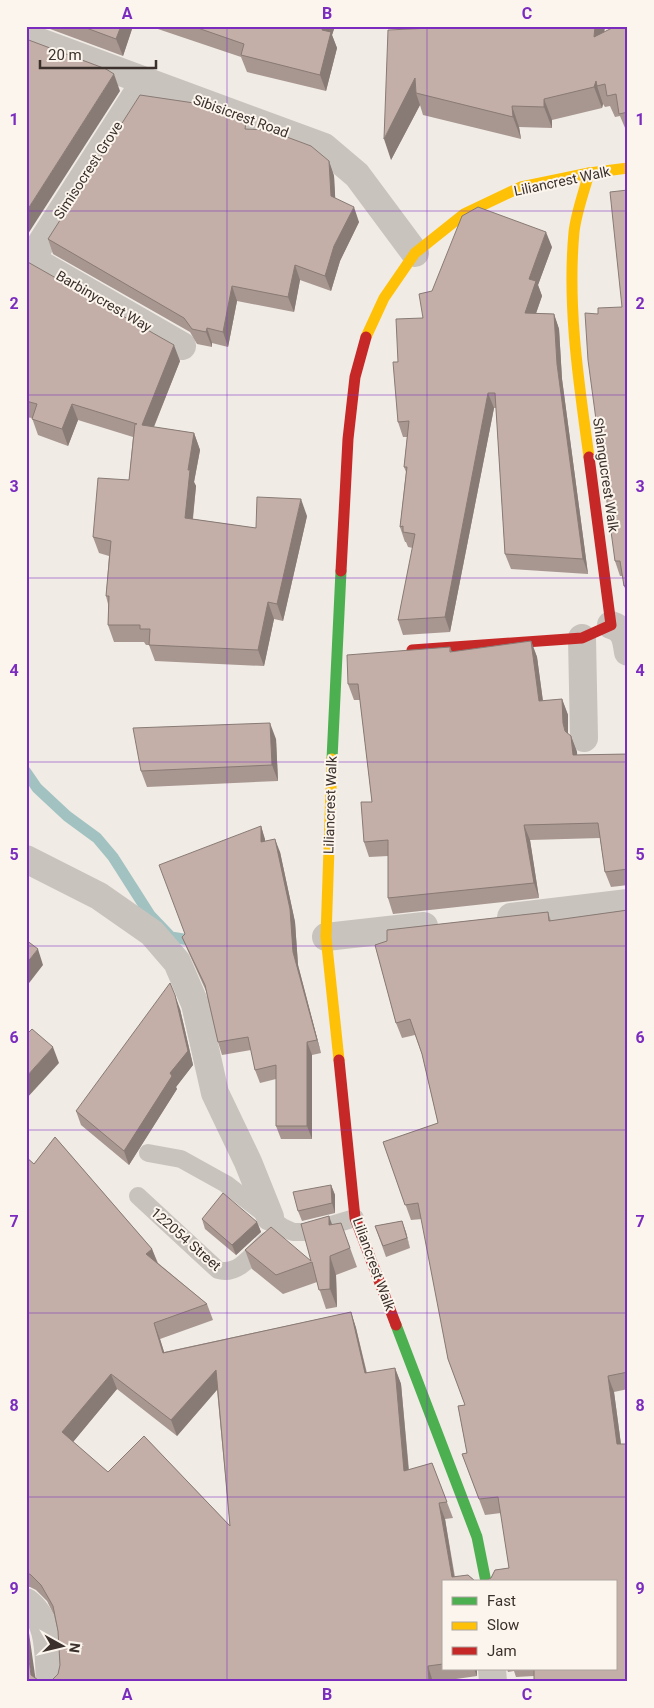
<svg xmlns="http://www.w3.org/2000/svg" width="654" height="1708" font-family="Roboto,sans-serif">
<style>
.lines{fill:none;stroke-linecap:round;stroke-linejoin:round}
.stream{stroke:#a1c2c1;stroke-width:11}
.lane{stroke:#c9c3be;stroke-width:18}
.street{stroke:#c9c3be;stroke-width:28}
.fast{stroke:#4caf50;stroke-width:11}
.slow{stroke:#ffc107;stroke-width:11}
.jam{stroke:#c62828;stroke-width:11}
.wall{fill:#a89690;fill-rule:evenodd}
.shaded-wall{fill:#887a75}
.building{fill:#c3afa7;stroke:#887a75;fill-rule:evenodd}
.grid{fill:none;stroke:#7b2cbf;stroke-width:1;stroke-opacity:0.55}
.labels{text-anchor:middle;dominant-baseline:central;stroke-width:4;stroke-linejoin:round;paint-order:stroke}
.street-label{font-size:14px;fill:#3b302b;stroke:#fbf5ee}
.neatline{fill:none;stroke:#7b2cbf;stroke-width:2}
.grid-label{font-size:16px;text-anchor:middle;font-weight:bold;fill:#7b2cbf}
</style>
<rect width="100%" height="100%" fill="#f0ebe5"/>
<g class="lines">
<path class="stream" d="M26,772L37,788L67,816L97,838L113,857L150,915L171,937L189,940L194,935"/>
<g class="lane">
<path d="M148,1153L181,1159L226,1184L282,1227L293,1232H308L355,1218"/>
<path d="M138,1196L218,1270C238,1276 253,1254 266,1241"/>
</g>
<g class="street">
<path d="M26,37L324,147L357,175L415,253"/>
<path d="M26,256L182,346"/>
<path d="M31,259L145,81"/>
<path d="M611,625C625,629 626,639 628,652"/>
<path d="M582,638L584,738"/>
<path d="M26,859L99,896L152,933L177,962L195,1004L215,1093L248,1162L270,1217"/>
<path d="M511,917L628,903"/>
<path d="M326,937L424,926"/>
<path d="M26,1602C51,1621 48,1653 50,1682"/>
<path d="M492,1669L493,1682"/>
</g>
<g class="fast">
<path d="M332,759L341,571"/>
<path d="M396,1325L477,1537L486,1582"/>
</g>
<g class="slow">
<path d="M366,337L384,298L415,253L464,214L521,187L589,173L628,168"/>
<path d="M589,457C579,384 567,307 574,232C576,213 584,192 589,173"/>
<path d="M332,759L326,937L339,1060"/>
</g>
<g class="jam">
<path d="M341,571L348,439L355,377L366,337"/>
<path d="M412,650L582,638L611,625L589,457"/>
<path d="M339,1060L355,1218L396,1325"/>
</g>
</g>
<g class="wall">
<path d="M42,26H133L123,56Z"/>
<path d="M149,26H335L332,35L337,48L326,91L247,72L241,57Z"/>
<path d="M628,26V135L620,116L615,117L610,106L605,107L603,104L602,108L552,120V128L519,127L521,139L423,115L420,105L391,160L388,30L605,32Z"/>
<path d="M248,129L329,161L334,176L335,198L359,222L340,261L331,291L300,280L294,312L237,301L228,347L212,343V347L197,344L190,332L53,254L48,239Z"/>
<path d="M628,190V595L624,586L623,576H620L615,561L598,314L622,307Z"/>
<path d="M552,247L538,285L542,296L536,313L554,314L559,329L562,379L588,574L511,569L505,554L496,408H494L450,632L403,635L398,620L413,548L408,547L406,542H405L400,527L406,472L404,467L407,437H403L398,422V362L423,318L432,291Z"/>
<path d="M26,261L180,361L154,427L194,433L200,450L194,482L196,486L193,519L256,528L307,516L283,621L274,619L264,666L155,661L149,645H146L144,642H114L108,625V604L106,596L109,556L99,553L93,537L129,480L133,437L78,420L68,446L38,435L32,418L26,417Z"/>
<path d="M531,641L537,657L543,701L562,699L568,715V734L571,736L577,752V755L628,754V885L611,887L605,872L600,838L530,840L539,898L393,914L388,898V856L369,857L364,842L372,802L360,700H354L348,684L450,647L452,652Z"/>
<path d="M276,739L278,781L147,787L141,771Z"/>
<path d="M261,826L265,841L280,852L295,922L298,965L321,1053L312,1055V1139H281L276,1126V1079L260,1083L255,1070L251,1050L222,1055L218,1042L206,991L187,949L182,937L185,934Z"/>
<path d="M628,910V1389L614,1392L621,1444H628V1682H534V1676L516,1677L514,1671L508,1672L507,1669H615V1582H443V1669H477V1676L435,1682H46L52,1680L58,1674L60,1665L58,1631L54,1615L47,1601L36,1590L30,1587H26V1157L34,1164L55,1137L152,1249L158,1263L207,1304L213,1320L160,1339L164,1352L351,1312L356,1328L367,1373L395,1368L401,1384L409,1470L432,1463L453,1518L445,1519L455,1577L468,1575L475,1581L483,1582L491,1578L495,1570L509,1568L501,1513L485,1515L462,1454L467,1453L458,1406L465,1405L448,1359L422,1219L411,1220L383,1142L438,1123L422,1054L415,1035L402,1038L396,1023L375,945L387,941V930L548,912L551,921ZM117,1389L177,1436L217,1390L230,1526L144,1436L108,1472L73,1442Z"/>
<path d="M180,1009L193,1065L176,1087L177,1089L129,1165L81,1125L76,1111Z"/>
<path d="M331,1185L335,1195V1213L302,1221L298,1211Z"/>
<path d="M202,1219L257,1222L261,1232L236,1255L205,1229Z"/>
<path d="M402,1221L410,1248L386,1257L375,1226Z"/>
<path d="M341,1223L357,1267L336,1275L337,1307L326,1309L317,1282L283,1294L252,1269L245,1250L311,1261L332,1225Z"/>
</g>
<g class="shaded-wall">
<path d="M121,26H133L123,56L116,39Z"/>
<path d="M323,26H335L332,35L337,48L326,91L320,75L322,30Z"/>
<path d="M595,26H605L602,58L594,37Z"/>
<path d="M114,74L120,91L26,237V212Z"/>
<path d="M415,78L416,93L420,105L391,160L384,139Z"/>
<path d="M596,81L597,86L603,104L602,108L594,87Z"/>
<path d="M544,99L552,120V128L544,107Z"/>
<path d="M512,106L519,127L521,139L513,117Z"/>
<path d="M329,161L334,176L336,211L331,196Z"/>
<path d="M354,207L359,222L340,261L331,291L325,276L334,246Z"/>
<path d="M546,232L552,247L538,285L542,296L531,328L525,313L529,279Z"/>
<path d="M295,265L300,280L294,312L288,297Z"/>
<path d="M232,286L237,301L228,347L223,332Z"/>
<path d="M554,314L559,329L562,379L588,574L583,559L557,364Z"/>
<path d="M207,328L212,343V347L206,332Z"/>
<path d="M174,345L180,361L148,441L142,425Z"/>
<path d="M488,393L494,408L450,632L445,617Z"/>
<path d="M72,404L78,420L68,446L62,429Z"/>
<path d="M194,433L200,450L194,482L196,486L191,534L185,518L188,470Z"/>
<path d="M301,499L307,516L283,621L277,604Z"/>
<path d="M268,602L274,619L264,666L258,650Z"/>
<path d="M531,641L537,657L545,717L539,701Z"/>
<path d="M562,699L568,715V739L563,723Z"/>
<path d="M270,723L276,739L278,781L272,765Z"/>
<path d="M571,736L577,752L578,771L573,755Z"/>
<path d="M524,825L530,840L539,898L534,883Z"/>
<path d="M261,826L265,839V854L261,842Z"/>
<path d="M275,839L280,852L295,922L298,965L321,1053L317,1040L293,952Z"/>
<path d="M38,949L43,965L26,987V964Z"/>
<path d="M175,995L180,1009L193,1065L176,1087L177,1089L129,1165L124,1151L170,1073Z"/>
<path d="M307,1042L312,1055V1139L307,1126Z"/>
<path d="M53,1047L59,1063L26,1099V1077Z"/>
<path d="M331,1185L335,1195V1213L332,1203Z"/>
<path d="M329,1216L336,1235L329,1225Z"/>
<path d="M402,1221L406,1232L410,1248L407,1238Z"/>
<path d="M257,1222L261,1232L236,1255L232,1245Z"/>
<path d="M152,1249L158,1265L146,1254Z"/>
<path d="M330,1256L336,1275L337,1307L330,1289Z"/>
<path d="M351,1312L356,1328L370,1389L365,1373Z"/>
<path d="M154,1323L160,1339L169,1368L163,1353Z"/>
<path d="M395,1368L401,1384L410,1487L404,1471Z"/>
<path d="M216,1370L221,1385L177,1436L171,1420Z"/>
<path d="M111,1374L117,1389L68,1448L62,1432Z"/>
<path d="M608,1376L614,1392L623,1460L617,1444Z"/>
<path d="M439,1503L445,1519L455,1582L452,1577Z"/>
<path d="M26,1625L29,1633L36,1682L31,1675L26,1637Z"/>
<path d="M428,1666L433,1682H429Z"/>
<path d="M474,1669H477V1676Z"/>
</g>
<g class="building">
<path d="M81,26H121L116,39Z"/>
<path d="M192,26H323L322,30L331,32L320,75L241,55L244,44Z"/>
<path d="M477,26H595L594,37L616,26H628V112L619,114L616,94L607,96L605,84L597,86L596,81L594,87L544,99V107L512,106L513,117L416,93L415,78L384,139L388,30Z"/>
<path d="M26,39L106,69L114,74L26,212Z"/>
<path d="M140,95L194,103L246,122L245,129L268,130L311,146L329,161L331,196L354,207L334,246L325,276L295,265L288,297L232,286L223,332L207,328L206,332L192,329L184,318L48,239Z"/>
<path d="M628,190V585L624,586L620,561H615L588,360L585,313L598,314V308L622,307L610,192Z"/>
<path d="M478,207L546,232L529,279L536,281L525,313L554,314L557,364L583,559L505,554L495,393H488L445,617L398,620L415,534L403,532V526L400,527L407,467H404L409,421L398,422L393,362H398L396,319L423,318L419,294L432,291L462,216Z"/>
<path d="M26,261L174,345L142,425L194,433L188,470H190L185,518L256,528L257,497L301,499L277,604L268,602L258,650L149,645L150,629H140V625H108L109,596H106L111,541L93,537L98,478L129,480L135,424H137L72,404L62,429L32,419L37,404L26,401Z"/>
<path d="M531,641L539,701L562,699L563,723L565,731L571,736L573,755L628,754V869L605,872L598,823L524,825L534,883L388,898V840L364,842L361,802H372L358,684H348L347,655L450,647V652Z"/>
<path d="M270,723L272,765L141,771L133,728Z"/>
<path d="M261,826V842L275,839L290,909L293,952L317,1040L307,1042V1126H276V1065L255,1070L248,1037L218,1042L205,985L182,937L185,934L159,865Z"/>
<path d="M628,910V1372L608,1376L617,1444H628V1682H534V1669H615V1582H443V1664L428,1666L429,1682H46L52,1680L58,1674L60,1665L58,1631L53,1606L41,1585L31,1575L26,1572V1318L27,1316L26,1315V1157L34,1164L55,1137L152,1249L146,1254L207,1304L154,1323L163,1353L351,1312L365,1373L395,1368L404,1471L432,1463L447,1502L439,1503L452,1577L468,1575L475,1581L483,1582L491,1578L495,1570L509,1568L498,1497L479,1499L462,1454L467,1453L458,1406L465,1405L448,1359L418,1203L405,1205L383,1142L438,1123L422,1054L410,1019L396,1023L375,945L387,941V930L548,912L549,921ZM216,1370L230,1526L144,1436L108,1472L62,1432L111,1374L171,1420Z"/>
<path d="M26,940L38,949L26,964Z"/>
<path d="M170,983L175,995L188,1051L170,1073L172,1076L124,1151L76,1111Z"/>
<path d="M32,1029L53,1047L26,1077V1035Z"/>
<path d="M331,1185L332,1203L298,1211L293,1192Z"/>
<path d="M223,1193L257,1222L232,1245L202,1219Z"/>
<path d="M329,1216V1225L341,1223L350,1248L330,1256V1289L319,1290L312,1262L276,1275L245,1250L271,1227L311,1261L301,1224Z"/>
<path d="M402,1221L407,1238L383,1246L375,1226Z"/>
<path d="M26,1637L31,1675L38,1680L45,1682H26Z"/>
</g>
<path class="grid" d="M227,26V1682M427,26V1682M26,211H628M26,395H628M26,578H628M26,762H628M26,946H628M26,1130H628M26,1313H628M26,1497H628"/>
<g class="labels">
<g class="street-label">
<text transform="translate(241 116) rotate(20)">Sibisicrest Road</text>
<text transform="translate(88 170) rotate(-57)">Simisocrest Grove</text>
<text transform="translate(562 181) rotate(-12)">Liliancrest Walk</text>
<text transform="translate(104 301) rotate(30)">Barbinycrest Way</text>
<text transform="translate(606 475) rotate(82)">Shlangucrest Walk</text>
<text transform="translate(330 805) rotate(-88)">Liliancrest Walk</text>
<text transform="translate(186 1239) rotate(41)">122054 Street</text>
<text transform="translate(374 1264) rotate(70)">Liliancrest Walk</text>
</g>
</g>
<rect width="654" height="1708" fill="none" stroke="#fbf5ee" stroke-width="55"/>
<rect x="442" y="1580" width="175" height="90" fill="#fbf5ee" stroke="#aea6a0"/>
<rect x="452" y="1597" width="25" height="8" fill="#4caf50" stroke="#aea6a0"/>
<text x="487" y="1606" font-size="15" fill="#3b302b">Fast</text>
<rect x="452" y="1622" width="25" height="8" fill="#ffc107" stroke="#aea6a0"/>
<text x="487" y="1630" font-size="15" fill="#3b302b">Slow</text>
<rect x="452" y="1647" width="25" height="8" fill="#c62828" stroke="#aea6a0"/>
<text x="487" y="1656" font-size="15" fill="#3b302b">Jam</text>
<g transform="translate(62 1646) rotate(98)" stroke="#fbf5ee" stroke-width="4" paint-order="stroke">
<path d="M0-4L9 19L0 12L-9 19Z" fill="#3b302b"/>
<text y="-8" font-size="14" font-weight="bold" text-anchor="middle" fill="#3b302b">N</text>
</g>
<path d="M40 60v8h116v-8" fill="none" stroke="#3b302b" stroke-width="2.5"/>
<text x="48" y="60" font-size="15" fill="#3b302b" stroke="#fbf5ee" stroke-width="4" paint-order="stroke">20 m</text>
<rect x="28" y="28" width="598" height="1652" class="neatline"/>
<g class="grid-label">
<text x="127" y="19">A</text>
<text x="327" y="19">B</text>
<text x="527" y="19">C</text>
<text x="14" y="125">1</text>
<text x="640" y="125">1</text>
<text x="14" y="309">2</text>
<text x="640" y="309">2</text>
<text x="14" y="492">3</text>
<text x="640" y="492">3</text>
<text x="14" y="676">4</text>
<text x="640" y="676">4</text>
<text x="14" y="860">5</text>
<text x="640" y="860">5</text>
<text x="14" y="1043">6</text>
<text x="640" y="1043">6</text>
<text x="14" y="1227">7</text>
<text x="640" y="1227">7</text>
<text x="14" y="1411">8</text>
<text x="640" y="1411">8</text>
<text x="14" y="1594">9</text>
<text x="640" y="1594">9</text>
<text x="127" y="1700">A</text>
<text x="327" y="1700">B</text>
<text x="527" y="1700">C</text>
</g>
</svg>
